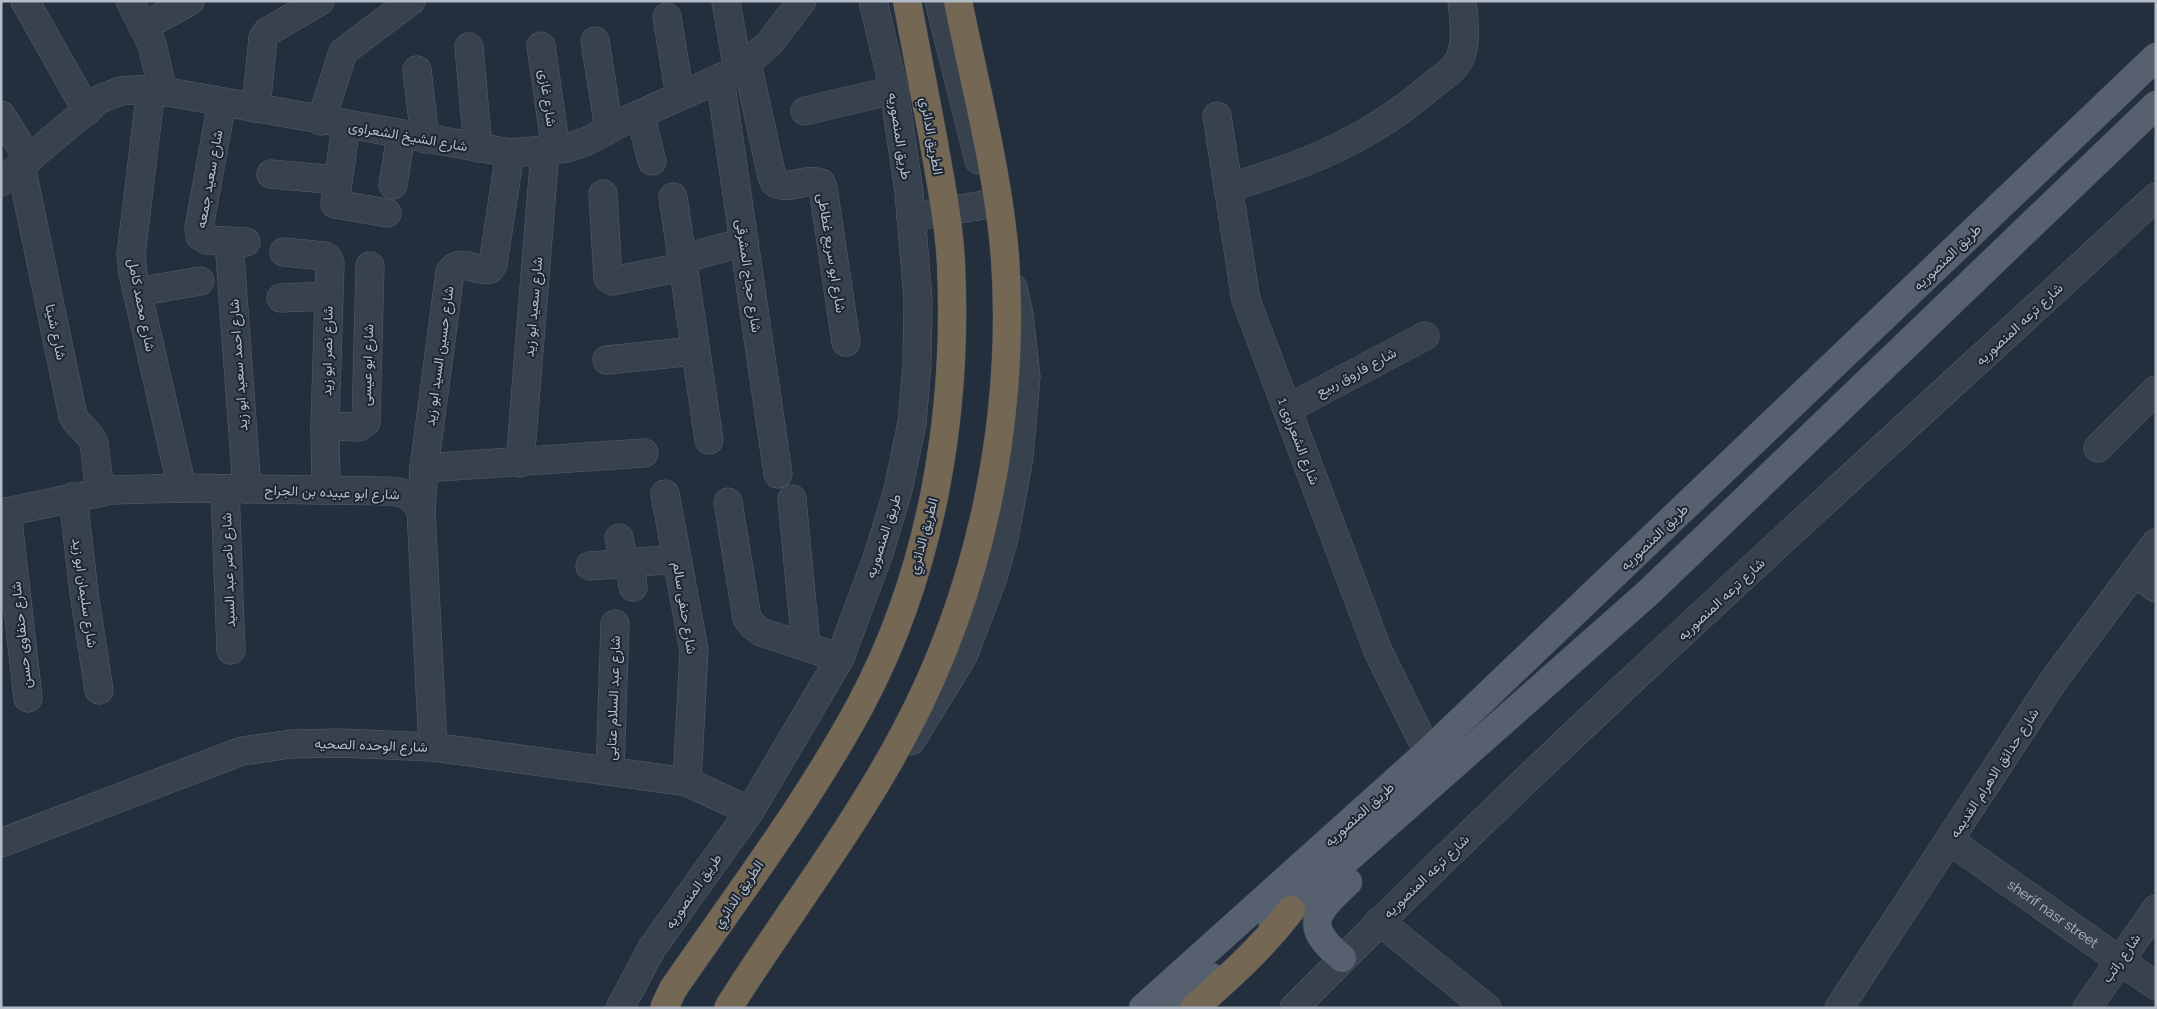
<svg xmlns="http://www.w3.org/2000/svg" width="2157" height="1009" font-family="Raleway,Vazirmatn,sans-serif">
<style>
.lines{fill:none;stroke-linecap:round;stroke-linejoin:round}
.minor-casing{stroke:#565f6c;stroke-width:29}
.major-casing{stroke:#414a57;stroke-width:29}
.highway-casing{stroke:#434c59;stroke-width:29}
.minor{stroke:#38414e;stroke-width:28}
.major{stroke:#56606e;stroke-width:28}
.highway{stroke:#746855;stroke-width:28}
.highway-bridge-casing{stroke:#434c59;stroke-width:29;stroke-linecap:butt}
.highway-bridge{stroke:#746855;stroke-width:28}
.labels{text-anchor:middle;dominant-baseline:central;stroke-width:4;stroke-linejoin:round;paint-order:stroke}
.street-label{font-size:14px;fill:#b4bcc9;stroke:#1d2633}
</style>
<rect width="100%" height="100%" fill="#242f3e"/>
<g class="lines">
<defs>
<g id="minor">
<path d="M25,1L87,111"/>
<path d="M130,1L152,44L163,92"/>
<path d="M939,1L979,160"/>
<path d="M726,2L738,70"/>
<path d="M667,17L680,96"/>
<path d="M143,27L190,1"/>
<path d="M595,41L609,129"/>
<path d="M541,46L556,150"/>
<path d="M469,47L478,148"/>
<path d="M747,63L772,177L775,183C789,191 806,177 821,183L823,188L846,342"/>
<path d="M417,70L425,139"/>
<path d="M720,78L778,474"/>
<path d="M151,89L131,255L133,273L182,488"/>
<path d="M222,102L199,228L200,236L206,240L246,242"/>
<path d="M256,108L263,38L267,32L320,1"/>
<path d="M805,111L894,90"/>
<path d="M640,114L652,161"/>
<path d="M1,115L29,159"/>
<path d="M1217,116L1246,300L1378,651L1428,752"/>
<path d="M321,121L343,52L411,1"/>
<path d="M346,125L335,204L387,213"/>
<path d="M21,166L73,416C79,427 89,431 94,443L100,492"/>
<path d="M271,174L337,180"/>
<path d="M1,182L100,99L121,91L151,89L510,153L567,148L585,142L623,122L738,70L769,44L802,1"/>
<path d="M393,185L401,135"/>
<path d="M1228,188C1307,164 1367,141 1430,87C1440,79 1455,70 1460,58C1467,42 1464,18 1462,1"/>
<path d="M603,194L608,278L612,281L683,267"/>
<path d="M673,197L709,440"/>
<path d="M911,217L990,204"/>
<path d="M229,241L247,489"/>
<path d="M284,252L324,256L328,258L330,263L325,426L326,490"/>
<path d="M682,259L744,242"/>
<path d="M137,292L200,281"/>
<path d="M281,298L328,296"/>
<path d="M607,360L695,351"/>
<path d="M1287,409L1425,336"/>
<path d="M325,426L359,427L366,422L370,266"/>
<path d="M2098,448L2156,390"/>
<path d="M520,463L545,151"/>
<path d="M424,468L644,453"/>
<path d="M225,489L231,650"/>
<path d="M665,494L694,650L687,782"/>
<path d="M73,497L84,593L99,690"/>
<path d="M792,499L806,646"/>
<path d="M728,502L747,618L753,626L761,632L840,658"/>
<path d="M421,511L424,468L450,272C460,257 475,272 490,269L493,264L510,153"/>
<path d="M7,512L28,698"/>
<path d="M1,513L112,490L182,488L383,491C403,492 410,492 421,511L433,747"/>
<path d="M619,538L624,563"/>
<path d="M630,563L633,587"/>
<path d="M590,566L677,559"/>
<path d="M2134,572L2156,588"/>
<path d="M911,741L963,656L993,577L1004,538L1019,457L1026,377L1019,315L1013,288"/>
<path d="M610,771L615,624"/>
<path id="s1" d="M1950,841L2156,986"/>
<path d="M1,843L242,751L291,744L341,743L433,747L687,782L750,811"/>
<path d="M1379,921L1487,1008"/>
<path d="M620,1008L652,948L750,811L840,658L879,553L898,490L912,423L917,364L918,299L909,192L894,90L873,1"/>
<path d="M1294,1008C1571,727 1866,465 2156,197"/>
<path d="M1839,1008L2054,680L2156,543"/>
<path d="M2087,1008L2156,909"/>
</g>
<g id="major">
<path d="M1273,925L1649,592L2156,105"/>
<path d="M1342,958C1302,925 1315,913 1348,882"/>
<path d="M1143,1008L1428,752L2156,57"/>
<path d="M1174,1008L1211,977"/>
</g>
<path id="highway" d="M1194,1008C1230,976 1261,949 1291,910"/>
</defs>
<use href="#minor" class="minor-casing"/>
<use href="#major" class="major-casing"/>
<use href="#highway" class="highway-casing"/>
<use href="#minor" class="minor"/>
<use href="#major" class="major"/>
<use href="#highway" class="highway"/>
<defs>
<g id="highway-bridge">
<path d="M664,1008L673,989C737,896 807,804 861,704C932,570 958,414 951,264C949,222 940,179 933,138C924,92 916,47 907,1"/>
<path d="M728,1008C786,916 853,830 904,734C981,590 1016,420 1005,257C998,171 975,86 958,1"/>
</g>
</defs>
<use href="#highway-bridge" class="highway-bridge-casing"/>
<use href="#highway-bridge" class="highway-bridge"/>
</g>
<g class="labels">
<g class="street-label">
<text transform="translate(548 98) rotate(82)">شارع غازى</text>
<text transform="translate(408 136) rotate(10)">شارع الشيخ الشعراوى</text>
<text transform="translate(900 136) rotate(81)">طريق المنصوريه</text>
<text transform="translate(932 136) rotate(80)">الطريق الدائري</text>
<text transform="translate(209 179) rotate(-80)">شارع سعيد جمعه</text>
<text transform="translate(832 253) rotate(81)">شارع ابو سريع غطاطى</text>
<text transform="translate(1947 257) rotate(-44)">طريق المنصوريه</text>
<text transform="translate(749 276) rotate(82)">شارع حجاج المشرقى</text>
<text transform="translate(142 305) rotate(79)">شارع محمد كامل</text>
<text transform="translate(533 307) rotate(-85)">شارع سعيد ابو زيد</text>
<text transform="translate(2019 324) rotate(-43)">شارع ترعه المنصوريه</text>
<text transform="translate(56 332) rotate(78)">شارع شيتا</text>
<text transform="translate(327 351) rotate(-89)">شارع نصر ابو زيد</text>
<text transform="translate(439 356) rotate(-82)">شارع حسين السيد ابو زيد</text>
<text transform="translate(238 365) rotate(-94)">شارع احمد سعيد ابو زيد</text>
<text transform="translate(367 365) rotate(-88)">شارع ابو عيسى</text>
<text transform="translate(1356 372) rotate(-28)">شارع فاروق ربيع</text>
<text transform="translate(1299 441) rotate(69)">شارع الشعراوى 1</text>
<text transform="translate(332 492) rotate(2)">شارع ابو عبيده بن الجراح</text>
<text transform="translate(883 536) rotate(-72)">طريق المنصوريه</text>
<text transform="translate(923 536) rotate(-75)">الطريق الدائري</text>
<text transform="translate(1654 537) rotate(-44)">طريق المنصوريه</text>
<text transform="translate(228 570) rotate(-92)">شارع ناصر عبد السيد</text>
<text transform="translate(85 593) rotate(82)">شارع سليمان ابو زيد</text>
<text transform="translate(1721 599) rotate(-43)">شارع ترعه المنصوريه</text>
<text transform="translate(685 608) rotate(81)">شارع حنفى سالم</text>
<text transform="translate(21 635) rotate(-96)">شارع حنفاوى حسن</text>
<text transform="translate(613 698) rotate(-88)">شارع عبد السلام عتابى</text>
<text transform="translate(371 745) rotate(2)">شارع الوحده الصحيه</text>
<text transform="translate(1994 773) rotate(-57)">شارع حدائق الاهرام القديمه</text>
<text transform="translate(1359 814) rotate(-42)">طريق المنصوريه</text>
<text transform="translate(1426 876) rotate(-44)">شارع ترعه المنصوريه</text>
<text transform="translate(693 891) rotate(-55)">طريق المنصوريه</text>
<text transform="translate(738 894) rotate(-56)">الطريق الدائري</text>
<text stroke="none"><textPath href="#s1" startOffset="126">sherif nasr street</textPath></text>
<text transform="translate(2121 958) rotate(-55)">شارع راتب</text>
</g>
</g>
<rect width="2157" height="1009" fill="none" stroke="#b4bcc9" stroke-width="5"/>
</svg>
